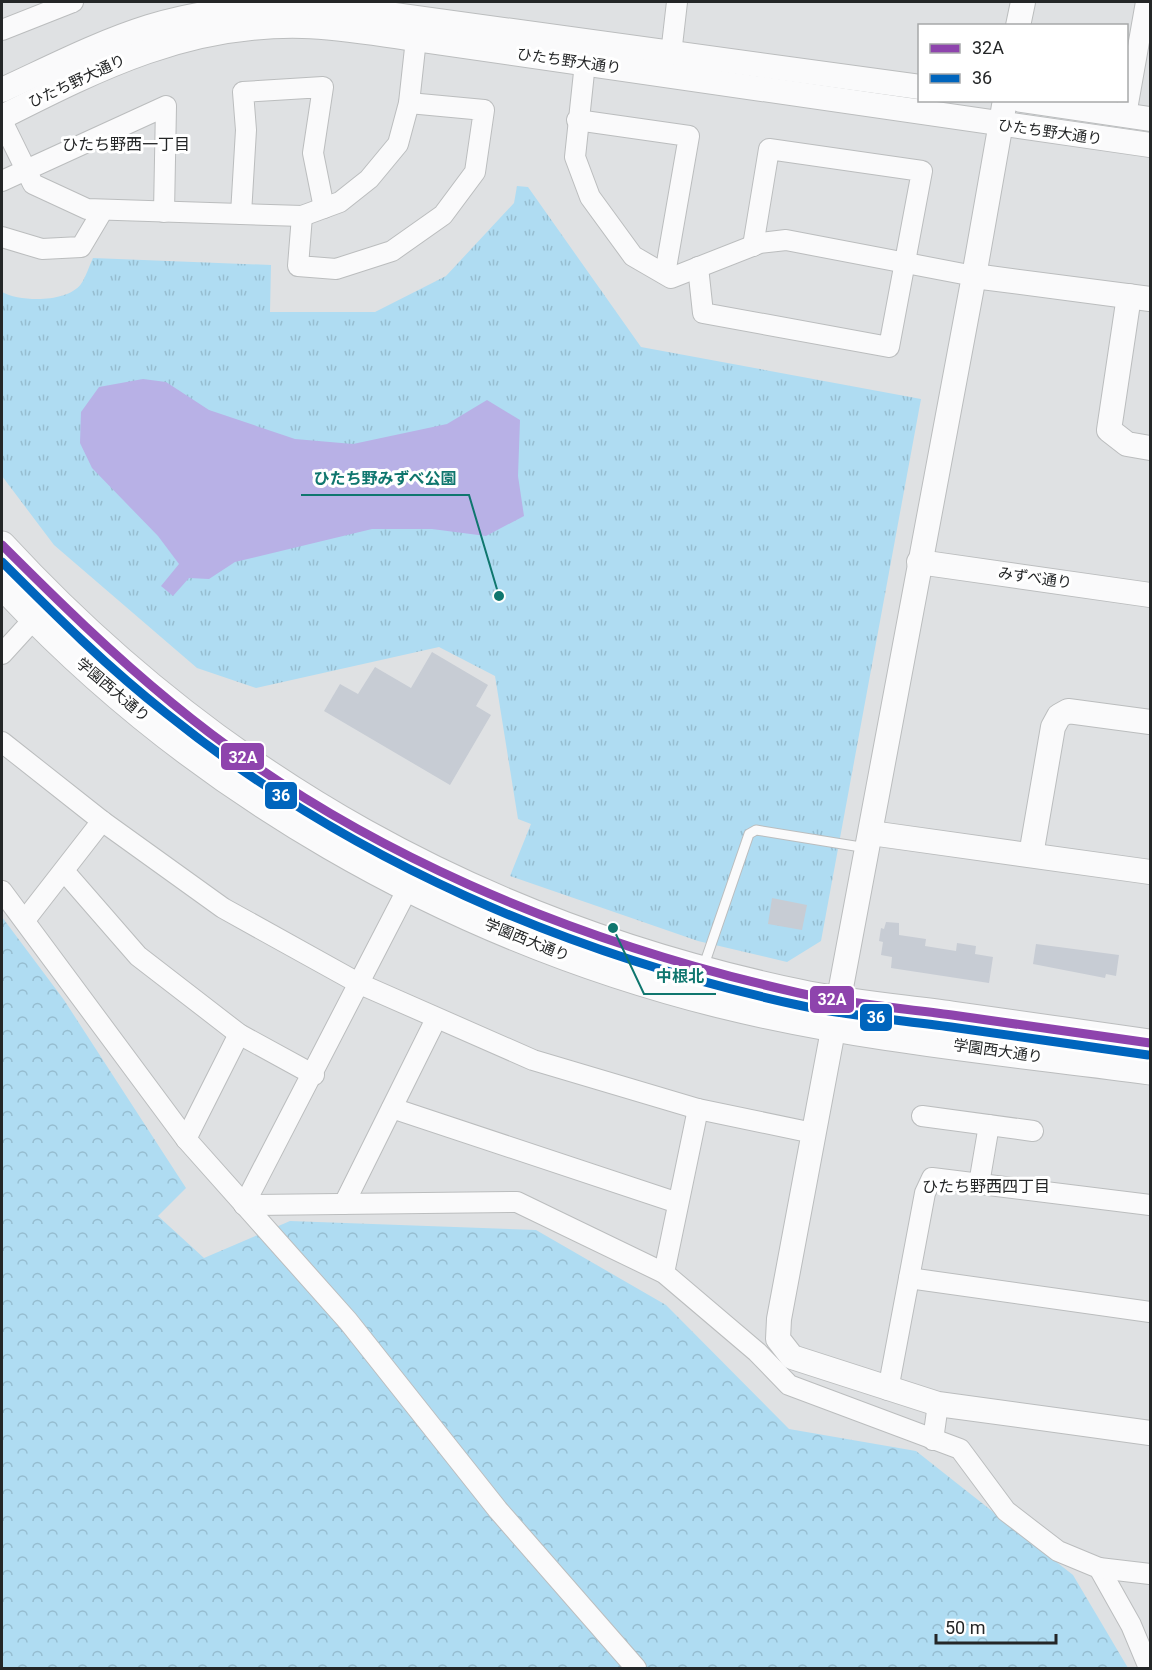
<svg xmlns="http://www.w3.org/2000/svg" width="1152" height="1670" font-family="Roboto,'Noto Sans JP',sans-serif">
<style>
.forest{fill:url(#forest-crowns)}
.park{fill:url(#park-tufts)}
.water{fill:#b8b1e6}
.building{fill:#c7ccd4}
.lines{fill:none;stroke-linecap:round;stroke-linejoin:round}
.service-casing{stroke:#bbbdbe;stroke-width:11}
.minor-casing{stroke:#bbbdbe;stroke-width:22}
.tertiary-casing{stroke:#bbbdbe;stroke-width:26}
.secondary-casing{stroke:#bbbdbe;stroke-width:29}
.service{stroke:#fafafb;stroke-width:9}
.minor{stroke:#fafafb;stroke-width:20}
.tertiary{stroke:#fafafb;stroke-width:24}
.secondary{stroke:#fafafb;stroke-width:27}
.bus-1-casing{stroke:#fff;stroke-width:14}
.bus-2-casing{stroke:#fff;stroke-width:14}
.bus-1{stroke:#8e44ad;stroke-width:9}
.bus-2{stroke:#0065bd;stroke-width:9}
.labels{text-anchor:middle;dominant-baseline:central;stroke-width:6;stroke-linejoin:round;paint-order:stroke}
.street-label{font-size:15px;fill:#242627;stroke:#fff}
.neighbourhood-label{font-size:16px;fill:#242627;stroke:#fff}
.leader{fill:none;stroke:#0f766e;stroke-width:2}
.callout-dot{fill:#0f766e;stroke:#fff;stroke-width:2}
.callout-label{font-size:16px;text-anchor:middle;font-weight:bold;fill:#0f766e;stroke:#fff;stroke-width:6;stroke-linejoin:round;paint-order:stroke}
.line-badge{stroke:#fff;stroke-width:2}
.badge-label{font-size:16px;text-anchor:middle;font-weight:bold;fill:#fff}
</style>
<defs>
<pattern id="forest-crowns" width="20" height="18" patternUnits="userSpaceOnUse" patternTransform="scale(1.5)"><rect width="20" height="18" fill="#afdcf2"/><path d="M2 6a3 3 0 1 1 6 0M12 15a3 3 0 1 1 6 0" fill="none" stroke="#96bdd0"/></pattern>
<pattern id="park-tufts" width="24" height="20" patternUnits="userSpaceOnUse" patternTransform="scale(1.5)"><rect width="24" height="20" fill="#afdcf2"/><path d="M3 7l-1-3M5 7V3M7 7l1-3M15 17l-1-3M17 17v-4M19 17l1-3" fill="none" stroke="#96bdd0"/></pattern>
</defs>
<rect width="100%" height="100%" fill="#dfe1e3"/>
<path class="forest" d="M2,917L64,1000L186,1188L158,1216L204,1258L290,1221L536,1230L666,1305L789,1429L916,1451L1073,1575L1128,1668H2Z"/>
<path class="park" d="M517,186L528,187L641,347L921,399L821,941L787,962L698,941L510,876L531,824L518,819L495,676L439,647L256,688L197,668L54,545L2,476V292C20,302 67,303 81,284C86,277 89,266 93,258L271,265L270,312H375L446,276L514,203Z"/>
<path class="water" d="M143,379L166,382L209,410L295,439L353,444L447,424L487,400L520,420L518,476L524,516L486,536L432,529H372L235,562L209,579L189,578L173,596L161,586L179,564L158,536L92,468L80,443L81,412L99,387Z"/>
<g class="building">
<path d="M432,652L488,685L476,706L491,715L450,785L324,711L340,684L358,694L375,667L411,688Z"/>
<path d="M772,898L807,905L802,930L768,924Z"/>
<path d="M886,922L899,923V935L926,939L925,946L956,951L957,943L976,946L975,954L993,957L989,983L891,968L892,957L881,955L883,942L879,941L881,928L884,929Z"/>
<path d="M1036,944L1119,955L1116,976L1106,974L1105,978L1033,964Z"/>
</g>
<g class="lines">
<defs>
<path id="service" d="M703,968L749,834L756,830L867,848"/>
<g id="minor">
<path d="M2,30L73,2"/>
<path d="M671,54L677,2"/>
<path d="M585,63L575,157L590,197L633,256L671,278L760,243L786,240L974,276"/>
<path d="M1126,115L1146,2"/>
<path d="M577,120L689,136L665,274"/>
<path d="M2,121L33,184L87,209L302,216L340,202L369,179L398,144L409,103L416,39"/>
<path d="M2,181L166,106L164,212"/>
<path d="M241,214L246,130L243,92L323,87L313,153L324,208"/>
<path d="M302,216L298,266L336,269L392,251L443,215L475,172L484,110L409,103"/>
<path d="M2,237L42,249L81,247L103,210"/>
<path d="M698,267L703,313L889,347L922,171L769,149L753,246"/>
<path d="M2,654L33,620"/>
<path d="M2,742L102,821L223,908L360,984L533,1060L698,1109L813,1133"/>
<path d="M64,871L138,956L239,1034L314,1075"/>
<path d="M2,891L186,1139L348,1321L498,1510L636,1668"/>
<path d="M25,920L102,821"/>
<path d="M392,1108L678,1203"/>
<path d="M922,1116L1033,1131"/>
<path d="M186,1139L239,1034"/>
<path d="M979,1184L989,1125"/>
<path d="M344,1204L436,1019"/>
<path d="M244,1205L517,1202L664,1273L757,1352L789,1385L960,1449L1006,1511L1058,1551L1099,1568L1131,1625L1149,1668"/>
<path d="M244,1205L407,890"/>
<path d="M664,1273L698,1109"/>
<path d="M909,1278L1150,1312"/>
<path d="M888,1390L925,1193L932,1178L1150,1205"/>
<path d="M933,1440L938,1404"/>
<path d="M1099,1568L1150,1574"/>
</g>
<g id="tertiary">
<path d="M1018,26L1023,2"/>
<path d="M2,90C50,68 98,43 149,27C220,5 292,4 366,11L920,87"/>
<path d="M1005,100L974,276L779,1319L778,1339L792,1357L938,1404L1150,1433"/>
<path d="M1021,100L1150,119"/>
<path d="M2,117C101,67 188,23 303,26C341,27 378,34 416,39L1150,145"/>
<path d="M974,276L1150,299"/>
<path d="M1129,296L1109,430L1127,444L1150,448"/>
<path d="M919,562L1150,595"/>
<path d="M871,833L1150,872"/>
<path d="M1031,855L1053,727L1059,716L1068,711L1150,722"/>
</g>
<g id="secondary">
<path d="M2,545C220,781 485,927 799,993C849,1004 901,1008 952,1015C1018,1024 1084,1034 1150,1043"/>
<path d="M2,585C192,790 448,936 719,1004C860,1039 1007,1052 1150,1071"/>
</g>
</defs>
<use href="#service" class="service-casing"/>
<use href="#minor" class="minor-casing"/>
<use href="#tertiary" class="tertiary-casing"/>
<use href="#secondary" class="secondary-casing"/>
<use href="#service" class="service"/>
<use href="#minor" class="minor"/>
<use href="#tertiary" class="tertiary"/>
<use href="#secondary" class="secondary"/>
<defs>
<path id="bus-1" d="M2,545C57,600 112,654 172,703C351,851 574,942 799,993C849,1004 901,1008 952,1015C1018,1024 1084,1034 1150,1043"/>
<path id="bus-2" d="M2,562C55,615 108,668 167,714C350,861 569,955 798,1005C848,1016 900,1020 951,1027C1017,1036 1082,1046 1148,1055"/>
</defs>
<use href="#bus-1" class="bus-1-casing"/>
<use href="#bus-2" class="bus-2-casing"/>
<use href="#bus-1" class="bus-1"/>
<use href="#bus-2" class="bus-2"/>
</g>
<g class="labels">
<g class="street-label">
<text transform="translate(569 61) rotate(8)">ひたち野大通り</text>
<text transform="translate(77 81) rotate(-25)">ひたち野大通り</text>
<text transform="translate(1050 132) rotate(8)">ひたち野大通り</text>
<text transform="translate(1035 578) rotate(8)">みずべ通り</text>
<text transform="translate(113 690) rotate(40)">学園西大通り</text>
<text transform="translate(527 940) rotate(22)">学園西大通り</text>
<text transform="translate(998 1051) rotate(8)">学園西大通り</text>
</g>
<g class="neighbourhood-label">
<text x="126" y="144">ひたち野西一丁目</text>
<text x="986" y="1186">ひたち野西四丁目</text>
</g>
</g>
<path class="leader" d="M499 596L469 495H301M613 928L644 994H716"/>
<g class="callout-dot">
<circle cx="499" cy="596" r="6"/>
<circle cx="613" cy="928" r="6"/>
</g>
<g class="callout-label">
<text x="385" y="484">ひたち野みずべ公園</text>
<text x="680" y="982">中根北</text>
</g>
<g class="line-badge">
<rect x="220" y="742" width="45" height="29" rx="6" fill="#8e44ad"/>
<rect x="264" y="781" width="34" height="29" rx="6" fill="#0065bd"/>
<rect x="809" y="985" width="46" height="29" rx="6" fill="#8e44ad"/>
<rect x="859" y="1003" width="34" height="29" rx="6" fill="#0065bd"/>
</g>
<g class="badge-label">
<text x="243" y="763">32A</text>
<text x="281" y="801">36</text>
<text x="832" y="1005">32A</text>
<text x="876" y="1023">36</text>
</g>
<rect width="1152" height="1670" fill="none" stroke="#242627" stroke-width="6"/>
<rect x="918" y="24" width="210" height="78" fill="#ffffff" stroke="#a7a8a9" stroke-width="1.5"/>
<rect x="930" y="44" width="30" height="9" fill="#8e44ad" stroke="#a7a8a9" stroke-width="1.5"/>
<text x="972" y="54" font-size="18" fill="#242627">32A</text>
<rect x="930" y="74" width="30" height="9" fill="#0065bd" stroke="#a7a8a9" stroke-width="1.5"/>
<text x="972" y="84" font-size="18" fill="#242627">36</text>
<path d="M936 1634v9h120v-9" fill="none" stroke="#242627" stroke-width="3"/>
<text x="945" y="1634" font-size="18" fill="#242627" stroke="#ffffff" stroke-width="4.5" paint-order="stroke">50 m</text>
</svg>
